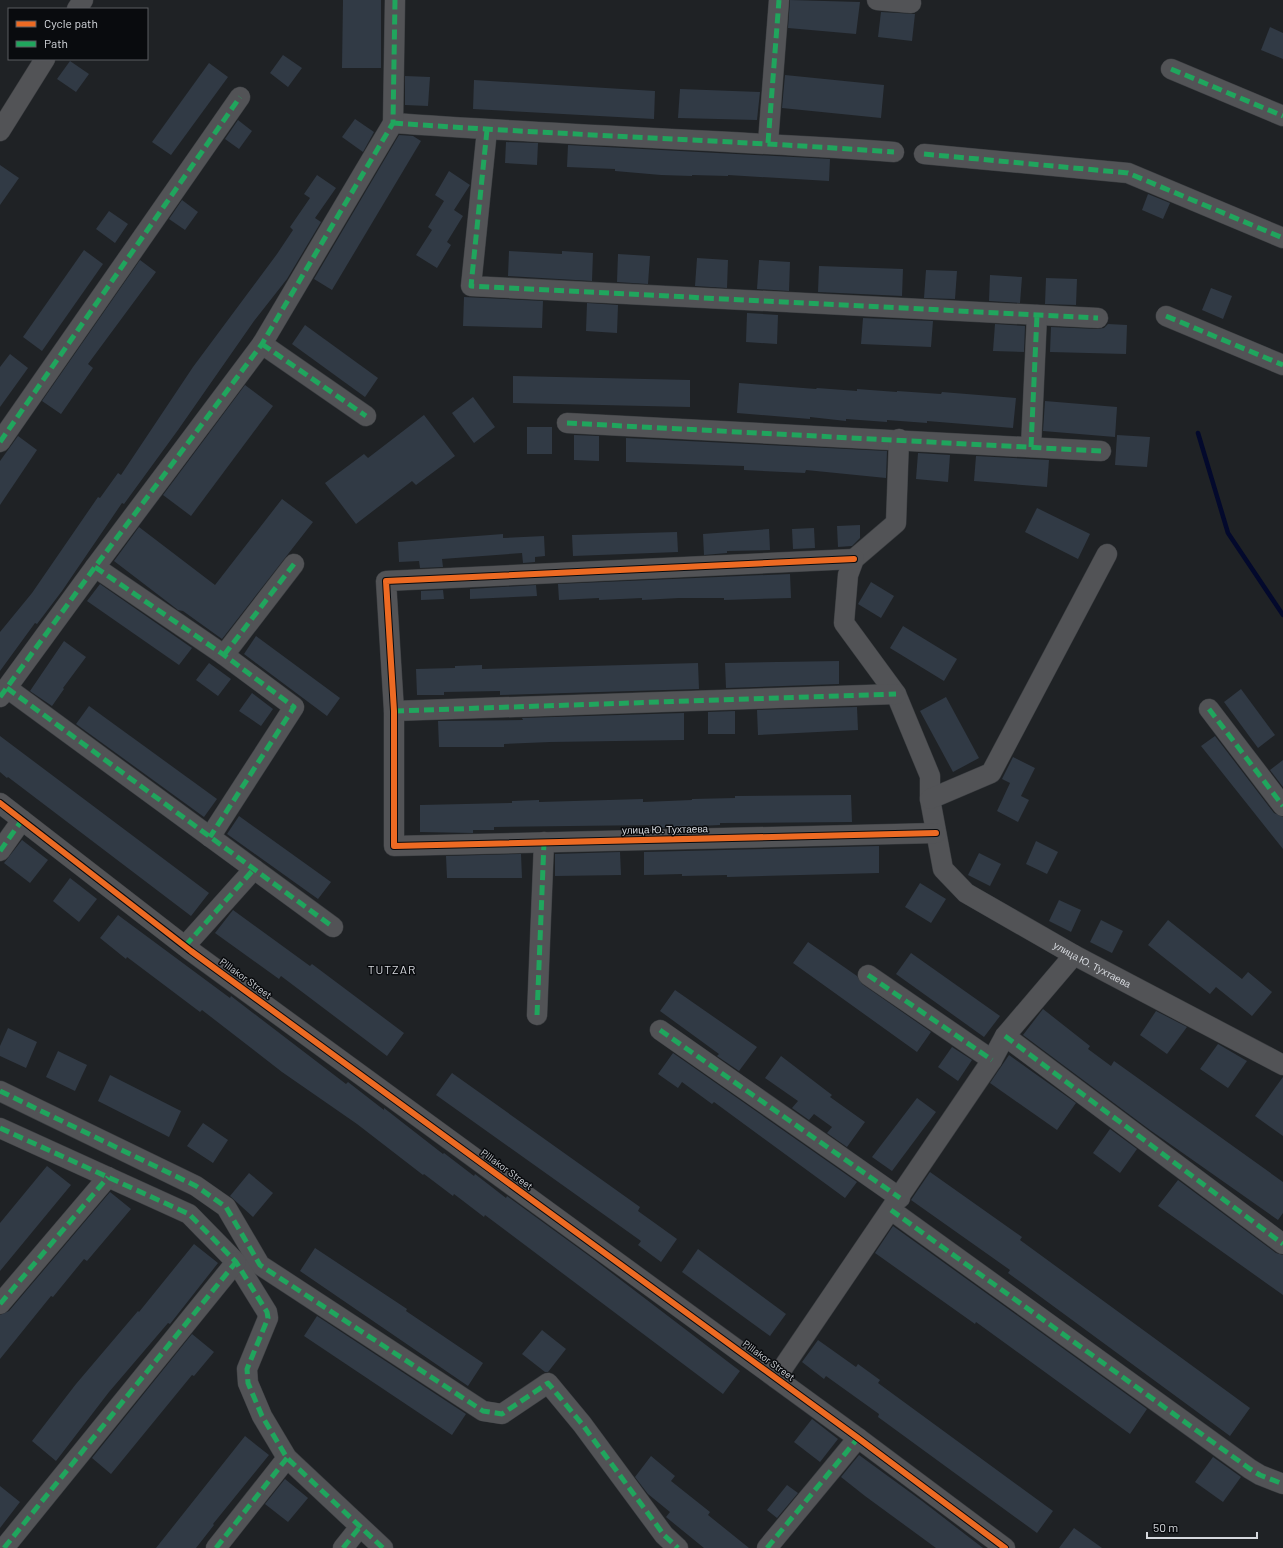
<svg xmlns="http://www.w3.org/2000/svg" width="1283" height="1548" font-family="Barlow,sans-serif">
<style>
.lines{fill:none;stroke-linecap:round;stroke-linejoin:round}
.stream{stroke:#03092c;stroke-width:4.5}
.building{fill:#313a45}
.minor-casing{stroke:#3a3d40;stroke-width:21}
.minor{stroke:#525356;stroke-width:20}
.quiet{stroke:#20a55d;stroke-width:5;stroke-dasharray:10 5;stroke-linecap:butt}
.cycleway-casing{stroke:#090b0e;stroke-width:8}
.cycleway{stroke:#ed6a23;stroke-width:6}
.labels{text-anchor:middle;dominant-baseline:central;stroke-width:3;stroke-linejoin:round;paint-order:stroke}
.street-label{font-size:10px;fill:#d6d9de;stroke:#090b0e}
.quarter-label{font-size:12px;letter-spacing:1px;fill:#d6d9de;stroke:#090b0e}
</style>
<rect width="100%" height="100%" fill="#1f2225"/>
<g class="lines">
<path class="stream" d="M1198,433L1228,533L1283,615"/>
</g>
<g class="building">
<path d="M343,0H381V68H342Z"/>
<path d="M790,0L860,2L856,34L788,28Z"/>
<path d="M881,12L915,14L912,41L878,37Z"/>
<path d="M1270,27L1283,33V59L1261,50Z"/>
<path d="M283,55L302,68L288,87L270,73Z"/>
<path d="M70,61L89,74L76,92L57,79Z"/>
<path d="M209,63L228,77L171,155L152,142Z"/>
<path d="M785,75L884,85L881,118L782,108Z"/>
<path d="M405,76L430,77L428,106L405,105Z"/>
<path d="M474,80L655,91L654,119L473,109Z"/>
<path d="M680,89L760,92L757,120L678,118Z"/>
<path d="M355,119L374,132L363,152L342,137Z"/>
<path d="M238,120L252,131L239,149L225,139Z"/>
<path d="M399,135L413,136L421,141L332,290L314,279Z"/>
<path d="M506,142L538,143L537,165L505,163Z"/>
<path d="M568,145L830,159L829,181L728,175V176L692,175V176L661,175L615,171V169L567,167Z"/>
<path d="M0,165L19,178L0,205Z"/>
<path d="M449,171L470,185L454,210L463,216L447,242L451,245L437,268L416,255L432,230L428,227L444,201L435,195Z"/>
<path d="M317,175L336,188L315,218L321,222L287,279L254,321L178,430L124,504L122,503L62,591L37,624L35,623L0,671V632L32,593L98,497L100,498L118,473L121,475L193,367L277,254L293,230L290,227L310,198L304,194Z"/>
<path d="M1148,194L1170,203L1163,219L1142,210Z"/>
<path d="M182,200L198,212L185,230L169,219Z"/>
<path d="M109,211L128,224L115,243L96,229Z"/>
<path d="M84,250L103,264L42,351L23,337Z"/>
<path d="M509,251L562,254V251L593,253L592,281L508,276Z"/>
<path d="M618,254L650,256L648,284L617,282Z"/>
<path d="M697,258L728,260L727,288L695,286Z"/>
<path d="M140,260L156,272L88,364L93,368L61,414L42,401Z"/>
<path d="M759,260L790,262L789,291L757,289Z"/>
<path d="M819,266L903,269L902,296L818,292Z"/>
<path d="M926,270L957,271L955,299L924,298Z"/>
<path d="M990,275L1022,277L1020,303L989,301Z"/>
<path d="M1046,278L1077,279L1076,305L1045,304Z"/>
<path d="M1211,288L1232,296L1223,319L1202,310Z"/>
<path d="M464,297L543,301L542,328L463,326Z"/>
<path d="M587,303L618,305L617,333L586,331Z"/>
<path d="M747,313L778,315L777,344L746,342Z"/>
<path d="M863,318L933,321L931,347L861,344Z"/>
<path d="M995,324L1025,326L1024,352L993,351Z"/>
<path d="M1108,324L1127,325L1126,354L1050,352L1051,327L1097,329L1104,328Z"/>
<path d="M305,325L378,378L365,397L292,344Z"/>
<path d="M10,354L28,368L0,407V367Z"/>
<path d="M513,376L690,380V407L513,403Z"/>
<path d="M739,383L816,389L817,388L857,391V389L897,392V391L941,394L942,392L1016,398L1013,428L927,421V423L887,420V422L846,419V421L810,417V419L737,413Z"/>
<path d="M245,385L273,406L191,516L163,495Z"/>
<path d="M473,397L495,427L474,443L452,413Z"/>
<path d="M1045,401L1117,407L1115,437L1043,431Z"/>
<path d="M424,415L455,456L416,485L412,481L356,524L325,483L364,454L368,458Z"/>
<rect x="527" y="427" width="25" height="27"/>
<path d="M574,435L599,436V461L574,460Z"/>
<path d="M1117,435L1150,437L1147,467L1115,465Z"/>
<path d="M18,436L37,450L0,505V461Z"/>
<path d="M626,438L887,451L886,478L806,470L805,473L744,470V466L626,462Z"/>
<path d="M918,453L950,455L948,482L916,479Z"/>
<path d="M976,456L1049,460L1047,487L974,481Z"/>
<path d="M282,499L313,522L222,639L183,611L178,610L114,561L139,527L215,585Z"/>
<path d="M1037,508L1090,534L1078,559L1025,532Z"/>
<path d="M860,525V538L852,546L838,547L837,526Z"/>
<path d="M814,528L815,548L793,549L792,529Z"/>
<path d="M769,529L770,550L727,551V553L704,555L703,534Z"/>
<path d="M677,532L678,552L573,556L572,535Z"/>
<path d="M503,534V538L544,536L545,556L535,557V562L523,563L522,553L442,559L443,567L420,568L419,561L399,562L398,542Z"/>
<path d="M790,574L791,598L724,600V598H679L642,600V598L599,600V598L559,600L558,584Z"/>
<path d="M871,582L894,596L881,618L858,604Z"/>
<path d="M100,584L192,648L179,665L87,601Z"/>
<path d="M536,585L537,596L470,599V589Z"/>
<path d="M443,590L444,599L421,600V591Z"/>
<path d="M903,626L957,659L944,681L890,648Z"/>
<path d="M256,636L340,698L327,716L244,654Z"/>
<path d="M64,641L86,657L63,688L64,689L52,706L30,691Z"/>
<path d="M839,661V684L726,688L725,663Z"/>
<path d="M209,663L231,679L218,696L196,680Z"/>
<path d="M698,663L699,689L500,695V691L444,692V695H417L416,669L455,668V666L482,665V669Z"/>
<path d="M1241,689L1275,735L1258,748L1224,702Z"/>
<path d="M252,693L273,709L261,726L239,711Z"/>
<path d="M946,697L979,758L953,772L920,711Z"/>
<path d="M89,706L217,799L204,817L76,724Z"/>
<path d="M857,707L858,730L758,735L757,710Z"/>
<path d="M735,711V734H708V712Z"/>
<path d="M684,713V740L550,742L504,744V747H439L438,721L523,720L522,718Z"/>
<path d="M0,736L209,893L191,916L8,777L7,778L0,772Z"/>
<path d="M1215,736L1274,813L1283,817V849L1201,746Z"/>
<path d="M1013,757L1035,768L1021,796L1029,800L1018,822L997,811L1010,783L1002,779Z"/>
<path d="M1283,760V787L1270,770Z"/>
<path d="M851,795L852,822L720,823V825L655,828V825L494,827V830H473V833L420,832V805L512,803V801L539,800V802L643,799V802L692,800V799L735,798V796Z"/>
<path d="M239,816L331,882L318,899L227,834Z"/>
<path d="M22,840L48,860L30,883L4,863Z"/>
<path d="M1036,841L1058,852L1047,874L1026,864Z"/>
<path d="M879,846V873L727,877V875L682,876V874L644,875V852Z"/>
<path d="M620,852L621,875L555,876V854Z"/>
<path d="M979,853L1001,864L990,886L968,875Z"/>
<path d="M521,854L522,878H447L446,856Z"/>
<path d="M70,878L97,899L79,922L53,901Z"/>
<path d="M920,883L946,899L931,923L905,907Z"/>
<path d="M1059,900L1081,910L1071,932L1049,921Z"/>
<path d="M233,910L310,966L312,964L404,1033L387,1056L281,976L279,979L215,933Z"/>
<path d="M118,915L230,998L231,996L346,1084L348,1082L384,1110V1108L443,1154L444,1153L474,1176L475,1174L506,1198L507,1196L592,1258L740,1371L723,1394L485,1215L484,1217L454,1194L453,1196L424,1174L423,1175L357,1124L282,1072L202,1010L200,1012L127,957L126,959L100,938Z"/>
<path d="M1101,920L1123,931L1112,953L1090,942Z"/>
<path d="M1168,920L1242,979L1248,972L1272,992L1252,1016L1216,987L1210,994L1148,945Z"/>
<path d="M808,942L857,976L862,984L931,1032L917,1052L793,963Z"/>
<path d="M911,953L1000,1016L984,1037L896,974Z"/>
<path d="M675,990L757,1047L739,1071L717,1056L719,1054L660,1011Z"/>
<path d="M1043,1009L1090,1046L1088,1049L1111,1066L1114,1061L1283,1182V1213L1278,1220L1150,1130L1023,1035Z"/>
<path d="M1156,1011L1187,1027L1167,1054L1140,1035Z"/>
<path d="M8,1028L37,1042L26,1068L0,1056V1046Z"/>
<path d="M1218,1044L1247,1061L1228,1088L1200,1069Z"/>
<path d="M952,1047L972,1060L958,1081L938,1067Z"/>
<path d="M58,1051L87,1065L75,1091L46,1077Z"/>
<path d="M673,1053L857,1182L845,1198L714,1102L712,1104L682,1082L678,1088L658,1074Z"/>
<path d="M1009,1055L1076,1103L1057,1130L990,1083Z"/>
<path d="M781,1056L832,1095L830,1097L865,1122L847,1147L827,1133L832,1127L814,1114L809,1120L792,1108L798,1101L765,1078Z"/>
<path d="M452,1073L640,1207L638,1211L677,1239L661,1262L638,1245L641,1241L436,1095Z"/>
<path d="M110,1075L181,1111L169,1137L98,1101Z"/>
<path d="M1283,1077V1136L1255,1116Z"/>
<path d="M917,1098L936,1112L892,1171L872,1157Z"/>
<path d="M203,1123L228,1140L213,1163L187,1146Z"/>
<path d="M1110,1129L1137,1149L1120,1173L1093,1153Z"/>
<path d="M47,1166L71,1185L0,1271V1223Z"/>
<path d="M930,1172L1022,1237L1020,1240L1250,1408L1230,1436L1008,1273L1010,1270L911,1200Z"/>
<path d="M249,1173L273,1193L253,1217L230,1196Z"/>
<path d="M1178,1180L1276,1253L1283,1255V1295L1158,1206Z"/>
<path d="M110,1192L131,1209L87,1261L84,1259L53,1297L51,1296L0,1359V1315L9,1311Z"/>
<path d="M893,1226L1147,1409L1130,1434L976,1322L975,1324L875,1253Z"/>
<path d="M194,1244L218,1263L170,1324L168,1323L109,1392L56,1461L32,1441L76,1384L138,1311L139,1312Z"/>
<path d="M315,1248L407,1309L406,1311L483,1363L468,1386L300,1271Z"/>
<path d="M698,1249L786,1314L770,1336L682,1272Z"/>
<path d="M317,1316L466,1414L452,1435L304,1336Z"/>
<path d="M542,1330L566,1349L548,1372H545L522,1354Z"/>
<path d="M192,1334L214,1352L194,1376L192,1375L111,1474L92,1458Z"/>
<path d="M818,1340L856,1367L858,1364L880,1380L878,1383L1053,1511L1037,1533L878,1417L879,1414L826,1376L824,1379L802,1362Z"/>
<path d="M812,1419L838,1439L820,1462L794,1442Z"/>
<path d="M245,1436L269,1455L213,1524L214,1525L196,1548H156Z"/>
<path d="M859,1455L922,1501L983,1548H936L865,1496L841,1477Z"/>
<path d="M651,1456L675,1476L671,1481L710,1512L708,1515L749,1548H704L666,1517L670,1512L648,1494L635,1477Z"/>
<path d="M1213,1457L1241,1477L1223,1502L1195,1482Z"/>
<path d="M285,1479L308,1498L288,1522L265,1504Z"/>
<path d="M787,1485L798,1493L777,1518L767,1510Z"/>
<path d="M0,1486L20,1502L0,1528Z"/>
<path d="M1074,1528L1102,1548H1059Z"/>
</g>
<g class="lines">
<defs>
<g id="minor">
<path d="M877,0L911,3"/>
<path d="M77,9L83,0"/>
<path d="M1171,69L1283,116"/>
<path d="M393,123C560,135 727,140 894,152"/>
<path d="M487,130L471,286L1098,318"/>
<path d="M0,131L45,59"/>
<path d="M768,143L779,0"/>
<path d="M924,154L1128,173L1283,238"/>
<path d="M1166,316L1283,365"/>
<path d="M262,344L366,416"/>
<path d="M567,423L1101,451"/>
<path id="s1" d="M899,439L896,523L854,559L848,575L844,623L896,694L930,776V799L943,869L966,893L1074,955L1283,1065"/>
<path d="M0,442L240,97"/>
<path d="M1031,447L1037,315"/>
<path d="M854,559L386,581L394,711V846L936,833"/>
<path d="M95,567L224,655L294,707L210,837"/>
<path d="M224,655L294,564"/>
<path d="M7,688L333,927"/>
<path d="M0,697L95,567L262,344L393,123L395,0"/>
<path d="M1209,709L1283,806"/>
<path d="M394,711L896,694"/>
<path d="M930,799L991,773L1107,554"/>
<path d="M0,803L191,951L858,1438L1005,1548"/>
<path d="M0,851L22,820"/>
<path d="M185,946L254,869"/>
<path d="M868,975L992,1060"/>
<path d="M537,1015L544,842"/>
<path d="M660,1030L900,1198"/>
<path d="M1005,1036L1283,1244"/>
<path d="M0,1091L196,1186L226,1207L260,1265L483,1411L502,1414L548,1383L582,1424L664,1535L678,1548"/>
<path d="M0,1128L189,1214L236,1262L267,1312L268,1318L247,1369L248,1383L262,1416L287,1458L383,1548"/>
<path d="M891,1210L1250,1469L1260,1475L1283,1484"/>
<path d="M0,1304L108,1177"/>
<path d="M776,1378L992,1060L1005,1036L1074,955"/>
<path d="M4,1548L236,1262"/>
<path d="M216,1548L287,1458"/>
<path d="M343,1548L359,1528"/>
<path d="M767,1548L858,1438"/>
</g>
</defs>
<use href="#minor" class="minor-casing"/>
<use href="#minor" class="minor"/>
<g class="quiet">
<path d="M1171,69L1283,116"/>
<path d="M393,123C560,135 727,140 894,152"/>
<path d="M487,130L471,286L1098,318"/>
<path d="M768,143L779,0"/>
<path d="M924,154L1128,173L1283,238"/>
<path d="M1166,316L1283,365"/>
<path d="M262,344L366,416"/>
<path d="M567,423L1101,451"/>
<path d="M0,442L240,97"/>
<path d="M1031,447L1037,315"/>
<path d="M95,567L224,655L294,707L210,837"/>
<path d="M224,655L294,564"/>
<path d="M7,688L333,927"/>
<path d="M0,697L95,567L262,344L393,123L395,0"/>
<path d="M1209,709L1283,806"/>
<path d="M394,711L896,694"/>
<path d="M0,851L22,820"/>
<path d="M185,946L254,869"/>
<path d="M868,975L992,1060"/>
<path d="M537,1015L544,842"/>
<path d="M660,1030L900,1198"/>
<path d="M1005,1036L1283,1244"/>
<path d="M0,1091L196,1186L226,1207L260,1265L483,1411L502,1414L548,1383L582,1424L664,1535L678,1548"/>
<path d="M0,1128L189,1214L236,1262L267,1312L268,1318L247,1369L248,1383L262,1416L287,1458L383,1548"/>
<path d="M891,1210L1250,1469L1260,1475L1283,1484"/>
<path d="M0,1304L108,1177"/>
<path d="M4,1548L236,1262"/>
<path d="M216,1548L287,1458"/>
<path d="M343,1548L359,1528"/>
<path d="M767,1548L858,1438"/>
</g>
<defs>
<g id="cycleway">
<path d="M854,559L386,581L394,711V846L936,833"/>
<path d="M0,803L191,951L858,1438L1005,1548"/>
</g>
</defs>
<use href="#cycleway" class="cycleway-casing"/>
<use href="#cycleway" class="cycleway"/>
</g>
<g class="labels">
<g class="street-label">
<text transform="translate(665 829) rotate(-1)">улица Ю. Тухтаева</text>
<text stroke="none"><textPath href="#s1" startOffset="654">улица Ю. Тухтаева</textPath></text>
<text transform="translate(246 978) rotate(36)">Pillakor Street</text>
<text transform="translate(507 1169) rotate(36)">Pillakor Street</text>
<text transform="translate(769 1360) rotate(36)">Pillakor Street</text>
</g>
<g class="quarter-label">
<text x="392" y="969">TUTZAR</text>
</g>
</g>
<rect x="8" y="8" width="140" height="52" fill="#090b0e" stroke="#5b5d61"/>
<rect x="16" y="21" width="20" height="6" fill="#ed6a23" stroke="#5b5d61"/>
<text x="44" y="28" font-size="12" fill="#d6d9de">Cycle path</text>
<rect x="16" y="41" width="20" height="6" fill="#20a55d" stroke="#5b5d61"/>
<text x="44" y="48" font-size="12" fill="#d6d9de">Path</text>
<path d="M1147 1532v6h110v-6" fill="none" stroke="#d6d9de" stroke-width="2"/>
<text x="1153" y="1532" font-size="12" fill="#d6d9de" stroke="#090b0e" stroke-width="3" paint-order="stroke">50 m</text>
</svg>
